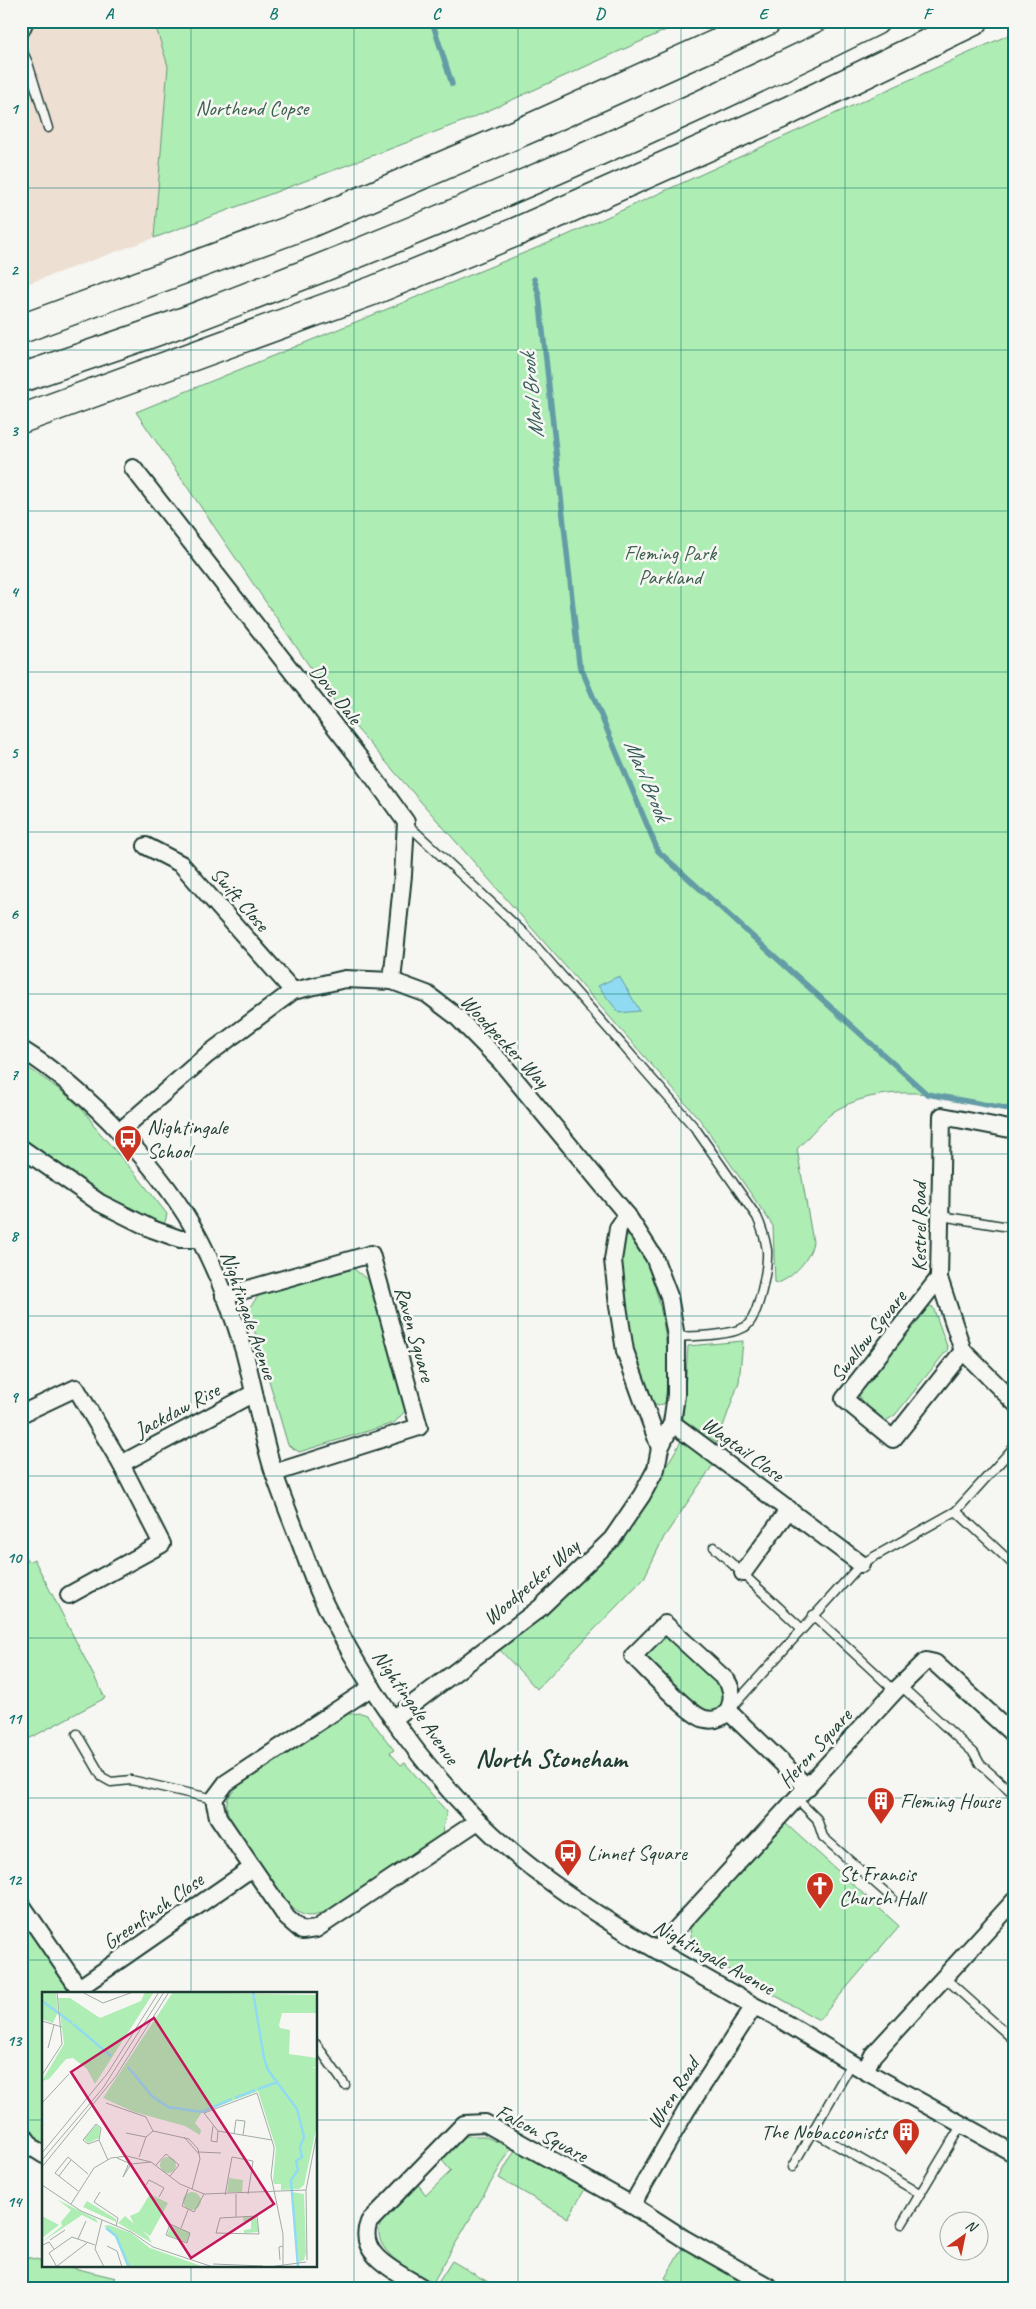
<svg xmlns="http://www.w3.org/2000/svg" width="1036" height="2309" font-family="Caveat,sans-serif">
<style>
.built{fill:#eedfd3}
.green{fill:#aeedb4;stroke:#669574}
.water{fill:#90dbf1;stroke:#639ca5}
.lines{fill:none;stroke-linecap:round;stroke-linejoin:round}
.stream{stroke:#639ca5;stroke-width:5.5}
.service-casing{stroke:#1f3d34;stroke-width:11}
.minor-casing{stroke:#1f3d34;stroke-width:20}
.motorway-casing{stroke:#1f3d34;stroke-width:31}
.service{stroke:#f6f6f2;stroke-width:8}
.minor{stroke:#f6f6f2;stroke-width:16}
.motorway{stroke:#f6f6f2;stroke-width:28}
.grid{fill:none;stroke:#0f766e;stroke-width:1;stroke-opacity:0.55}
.labels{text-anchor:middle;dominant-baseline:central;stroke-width:5;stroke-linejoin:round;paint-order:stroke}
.park-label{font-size:21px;fill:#3c604e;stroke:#f6f6f2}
.street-label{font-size:21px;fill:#1f3d34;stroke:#f6f6f2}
.poi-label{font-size:21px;fill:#1f3d34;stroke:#f6f6f2;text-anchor:start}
.water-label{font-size:22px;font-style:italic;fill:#365d5a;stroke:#f6f6f2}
.district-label{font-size:26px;font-weight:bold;fill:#1f3d34;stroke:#f6f6f2}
.inset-river{fill:none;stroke:#90dbf1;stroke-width:2.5}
.inset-road{fill:none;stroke:#a0aca6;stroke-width:1}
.view{fill:#c2185b;fill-opacity:0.15;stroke:#c2185b;stroke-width:2.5}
.inset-edge{fill:none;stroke:#1f3d34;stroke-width:2.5}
.neatline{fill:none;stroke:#0f766e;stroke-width:2}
.grid-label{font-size:16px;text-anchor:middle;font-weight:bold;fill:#0f766e}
</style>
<rect width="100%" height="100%" fill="#f6f6f2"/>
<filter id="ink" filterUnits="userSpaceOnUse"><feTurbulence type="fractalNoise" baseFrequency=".02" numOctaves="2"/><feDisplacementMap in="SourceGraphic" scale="10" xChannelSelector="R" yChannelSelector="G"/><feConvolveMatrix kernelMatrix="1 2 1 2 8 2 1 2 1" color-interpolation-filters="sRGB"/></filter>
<g filter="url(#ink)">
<path class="built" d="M21,21H154L168,66L154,238L21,286Z"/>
<g class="green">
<path d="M154,21H686L472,118L154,238L168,66Z"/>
<path d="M1015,32V1109C958,1098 893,1079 838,1109C825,1116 808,1138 797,1149L813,1242C810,1259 794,1277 778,1283L775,1282L773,1226L701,1121L336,705L136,412L563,237Z"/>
<path d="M21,1063C39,1075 87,1106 93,1125L138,1177L167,1214L165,1222L161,1225C110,1204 63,1173 21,1137Z"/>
<path d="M626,1235L635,1236C660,1289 673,1345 665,1403L658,1406L650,1403L640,1378L626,1327L619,1241Z"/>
<path d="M353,1268L370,1282L406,1410L394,1423L299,1452L288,1445L248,1309L260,1294Z"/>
<path d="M928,1306L933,1307L948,1349L895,1415L884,1422L861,1405L859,1392Z"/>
<path d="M743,1341L739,1382L717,1443L683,1419L688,1346Z"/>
<path d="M683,1438L715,1462L664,1537L644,1578L537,1689L498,1648L645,1502Z"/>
<path d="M21,1549L28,1562L34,1559L105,1698L21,1743Z"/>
<path d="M665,1624L733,1696L708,1720L633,1656Z"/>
<path d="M346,1710L349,1714L361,1713L367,1715L394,1750L390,1753L401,1765L405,1763L447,1812L443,1828L444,1831L439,1837L330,1910C322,1913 313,1918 304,1915C284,1910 247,1847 234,1828C231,1820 225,1810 227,1802C230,1781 326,1724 346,1710Z"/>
<path d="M786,1824L899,1926L819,2020L704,1956C693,1949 691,1941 690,1927Z"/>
<path d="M21,1919L71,1993H44V2144L36,2138L21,2117Z"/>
<path d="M466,2136H484L511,2148L432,2284C412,2270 369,2252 381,2222L417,2183L426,2195L451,2171L441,2159Z"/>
<path d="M515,2150L585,2189L568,2218L499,2178Z"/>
<path d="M683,2247L751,2285L750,2288H681L665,2278Z"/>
<path d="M21,2256L44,2261V2265H61L116,2278L104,2288H21Z"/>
<path d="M452,2261L498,2288H439L436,2286Z"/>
</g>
<path class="water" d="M619,976L640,1011L619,1013L598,986Z"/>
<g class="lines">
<g class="stream">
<path d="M432,21L452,84"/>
<path d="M534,279L539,295L579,663L658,851L927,1094L1015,1110"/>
</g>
<defs>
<g id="service">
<path d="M21,48L28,63L48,128"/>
<path d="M406,823L526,935L695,1128L757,1217C762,1228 765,1238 767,1250C768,1267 759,1318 745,1327C729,1336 694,1336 676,1337"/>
<path d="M941,1216L1015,1228"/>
<path d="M956,1511L1015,1566"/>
<path d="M714,1547L801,1628"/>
<path d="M813,1615L895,1691"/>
<path d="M901,1686L974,1753L980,1764L1015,1795"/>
<path d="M733,1706L861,1564L956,1511L1015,1446"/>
<path d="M77,1734L102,1777L111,1782L131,1780L214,1799"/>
<path d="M797,1799L817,1819L823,1837L892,1898"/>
<path d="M944,1977L1015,2041"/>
<path d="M316,2044L345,2085"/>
<path d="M812,2131L921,2194"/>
<path d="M792,2167L852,2063"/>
<path d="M902,2224L962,2124"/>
</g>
<g id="minor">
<path d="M21,30L25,21"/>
<path d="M133,468L361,760L406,822L403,875L392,981"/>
<path d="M146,846L181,864L293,991"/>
<path d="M21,1049C86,1089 165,1172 200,1240C218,1274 233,1314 244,1351C255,1391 261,1433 274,1473C281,1494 290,1516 298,1537C306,1557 312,1577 321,1596C367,1691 434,1787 516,1855C588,1915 673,1959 754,2006L773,2015L865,2071L1015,2154"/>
<path d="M1015,1130L942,1116L939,1278L963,1351L1015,1403"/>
<path d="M119,1132L207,1055L293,991L345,979L392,981L427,994L456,1016L501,1062L627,1215L654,1257L669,1296L676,1337V1395L672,1423L660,1448L656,1469L642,1495L612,1539L540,1608L393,1719"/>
<path d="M21,1148L100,1203L152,1229L180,1239H199"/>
<path d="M627,1215L618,1228L613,1260L618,1306L625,1351L660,1448"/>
<path d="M939,1278L844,1399L893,1439L963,1351"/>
<path d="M224,1296L371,1254L419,1427L274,1473"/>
<path d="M21,1414L76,1388L121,1464L162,1544L69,1595"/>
<path d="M672,1423L861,1564"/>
<path d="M121,1464L254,1393"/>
<path d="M743,1573L789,1509"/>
<path d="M665,1624L727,1681C738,1698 729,1724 705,1719C690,1716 647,1669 633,1656Z"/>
<path d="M372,1687L226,1783L214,1799L218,1817L287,1918L302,1931L316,1929L478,1821"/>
<path d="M728,1711L808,1788"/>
<path d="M21,1904L82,1993"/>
<path d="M657,1950L895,1691L926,1661L935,1663L1015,1736"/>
<path d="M79,1988L252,1868"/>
<path d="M865,2071L873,2055L1015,1900"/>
<path d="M21,2132L33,2148L44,2155"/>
<path d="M632,2205L686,2111L754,2006"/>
<path d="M423,2288C400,2273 355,2256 369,2222L464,2124L485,2123L632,2205L683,2238L771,2288"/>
</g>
<g id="motorway">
<path d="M21,329L310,223L535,126L767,21"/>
<path d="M21,378C78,358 136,340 193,318C424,230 653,132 875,21"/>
<path d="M21,419L372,291L516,232L788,111L974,21"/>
</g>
</defs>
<use href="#service" class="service-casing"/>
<use href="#minor" class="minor-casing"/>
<use href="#motorway" class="motorway-casing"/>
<use href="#service" class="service"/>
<use href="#minor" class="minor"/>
<use href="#motorway" class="motorway"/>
</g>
</g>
<path class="grid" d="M191,21V1993M354,21V2288M518,21V2288M681,21V2288M845,21V2288M21,188H1015M21,350H1015M21,511H1015M21,672H1015M21,832H1015M21,994H1015M21,1154H1015M21,1316H1015M21,1476H1015M21,1638H1015M21,1798H1015M21,1960H1015M21,2120H44M316,2120H1015M191,2265V2288"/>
<defs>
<symbol id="bus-pin" viewBox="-11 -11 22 30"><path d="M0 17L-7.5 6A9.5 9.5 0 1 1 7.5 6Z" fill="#c8321e" stroke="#f6f6f2"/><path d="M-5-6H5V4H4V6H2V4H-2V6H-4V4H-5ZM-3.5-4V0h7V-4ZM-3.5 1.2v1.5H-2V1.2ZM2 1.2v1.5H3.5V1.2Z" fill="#fff"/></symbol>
<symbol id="building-pin" viewBox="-11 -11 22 30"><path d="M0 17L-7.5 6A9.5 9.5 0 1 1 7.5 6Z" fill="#c8321e" stroke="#f6f6f2"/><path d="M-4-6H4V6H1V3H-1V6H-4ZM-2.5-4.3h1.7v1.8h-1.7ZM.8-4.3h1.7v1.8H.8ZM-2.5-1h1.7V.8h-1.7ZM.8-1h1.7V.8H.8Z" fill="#fff"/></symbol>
<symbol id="church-pin" viewBox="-11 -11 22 30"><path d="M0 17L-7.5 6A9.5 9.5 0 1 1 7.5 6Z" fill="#c8321e" stroke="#f6f6f2"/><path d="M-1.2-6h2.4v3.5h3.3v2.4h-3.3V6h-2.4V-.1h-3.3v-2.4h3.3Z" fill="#fff"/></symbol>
</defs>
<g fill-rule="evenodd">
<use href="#bus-pin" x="112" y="1123" width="32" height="43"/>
<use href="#building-pin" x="865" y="1785" width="32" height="43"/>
<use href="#bus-pin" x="552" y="1837" width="32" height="43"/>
<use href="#church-pin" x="804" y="1870" width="32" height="43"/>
<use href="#building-pin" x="890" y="2116" width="32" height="43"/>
</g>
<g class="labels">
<g class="park-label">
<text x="252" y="108">Northend Copse</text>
<text x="670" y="553">Fleming Park<tspan x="670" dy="24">Parkland</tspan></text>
</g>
<g class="street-label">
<text transform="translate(336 694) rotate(52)">Dove Dale</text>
<text transform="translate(240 899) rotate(49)">Swift Close</text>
<text transform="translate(505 1041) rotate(47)">Woodpecker Way</text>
<text transform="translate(919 1227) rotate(-90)">Kestrel Road</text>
<text transform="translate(249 1315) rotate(71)">Nightingale Avenue</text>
<text transform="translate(415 1334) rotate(74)">Raven Square</text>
<text transform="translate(868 1336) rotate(-52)">Swallow Square</text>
<text transform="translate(177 1410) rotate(-28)">Jackdaw Rise</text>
<text transform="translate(743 1449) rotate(36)">Wagtail Close</text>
<text transform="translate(531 1582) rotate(-41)">Woodpecker Way</text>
<text transform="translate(416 1707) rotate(55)">Nightingale Avenue</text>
<text transform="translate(815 1748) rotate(-48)">Heron Square</text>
<text transform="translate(153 1911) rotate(-35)">Greenfinch Close</text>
<text transform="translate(714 1957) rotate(29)">Nightingale Avenue</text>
<text transform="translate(673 2093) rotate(-58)">Wren Road</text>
<text transform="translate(542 2133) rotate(28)">Falcon Square</text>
</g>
<g class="poi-label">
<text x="147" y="1127">Nightingale<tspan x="147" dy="24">School</tspan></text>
<text x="900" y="1801">Fleming House</text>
<text x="587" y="1853">Linnet Square</text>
<text x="839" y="1874">St Francis<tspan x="839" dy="24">Church Hall</tspan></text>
<text x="887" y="2132" text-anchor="end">The Nobacconists</text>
</g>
<g class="water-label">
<text transform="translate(532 396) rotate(-96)">Marl Brook</text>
<text transform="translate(647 780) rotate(67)">Marl Brook</text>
</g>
<g class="district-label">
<text x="551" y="1758">North Stoneham</text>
</g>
</g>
<g transform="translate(42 1992)">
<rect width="275" height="275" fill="#f6f6f2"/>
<path d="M0,0L14,1L16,20L11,31L0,27ZM103,0H112L53,92L45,77L31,66L24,67L7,87L0,89L22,52L16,6H28L58,26L99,9ZM131,0L275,3V21H240L237,33L238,36L248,38L247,62L275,66V75H269L275,76V133L262,193L257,197L239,198V192H232L231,189L234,156L216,99L238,91L160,120L153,131L159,138L158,143L143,134L92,120L61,106ZM54,133L58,136L57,146L46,151L42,147ZM118 173a8 8 0 1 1 16 0a8 8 0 1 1-16 0ZM187,186L201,188L200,200H185ZM250,200L262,202L264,261L262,268L257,270ZM141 209a9 9 0 1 1 18 0a9 9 0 1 1-18 0ZM108,202L126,211L108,244L93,234L88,224L97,220ZM16,208L54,227L56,231L40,223L0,250L20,234L19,230L29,218ZM45,209L74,227V230L41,215ZM0,224L17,233L0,246ZM83,224L106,244L110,251L76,231ZM201,225H214L217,240L202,241V238L209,237V229H201ZM67,233L89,241L108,256L162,275H85L73,243L62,234ZM129,233L148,241L145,250L125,243Z" fill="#aeedb4"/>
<path class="inset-river" d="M211,0L222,66L226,78L255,117L262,145L258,155L260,165L254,169L256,178L249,188L256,275M0,9L30,31M31,32L69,64M86,75L110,104L126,115L160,120L190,107M216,97L236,90M193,106L213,98M64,236L74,244L87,275"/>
<path class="inset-road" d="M40,0L61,11L91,0M0,29L20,35M6,56L12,33M0,83L20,52L15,0M0,111L27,82M64,111L104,125L111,139M171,134L169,149L175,150L176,139M84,141L104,145M192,142L194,128L203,129L201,143M142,145L157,162M57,148L59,136L54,132L41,148L46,152L57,148L66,168M230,148L176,139L162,121L215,101L232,155V158L229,184L241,242V273M157,160L179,161M0,161L65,82L117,0M97,165L104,145L111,139L147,147L156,157L158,167L150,197M75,166L89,172L109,170M0,168L61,96L122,0M87,171L81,185L89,172M114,173L124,162L137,173L128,184M0,175L74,84L127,0M17,184L29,168M0,193L39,219L89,240L111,255L171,275M102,196L107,188L115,192L122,196L117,205M146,197L140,214L152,220L162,202M36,199L13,181L26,165L46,182M58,200L52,210L76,226L74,234M194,202V225M183,203L190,165L211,169L206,202M29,212L52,176L69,166L85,164L109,170L138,192L162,202L264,198M215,224L217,242L174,241L178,226ZM60,228L53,257L62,275M128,232L148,241L145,251L124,243ZM139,236L146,218M36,247L44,229M8,248L23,238M1,253L7,250L12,257M65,254L75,259L80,275M238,268L237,255L241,254M265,268L264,198L275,141M171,272L221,274M15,274L45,251M15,275L7,261L30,245L53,253M227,275L264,270"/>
<path class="view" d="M112,26L232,212L149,266L29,80Z"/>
<rect width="275" height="275" class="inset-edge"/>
</g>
<rect width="1036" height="2309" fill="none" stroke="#f6f6f2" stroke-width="55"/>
<g transform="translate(964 2236) rotate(33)"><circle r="24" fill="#f6f6f2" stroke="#a0aca6"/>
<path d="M0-4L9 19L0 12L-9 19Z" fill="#c8321e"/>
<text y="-8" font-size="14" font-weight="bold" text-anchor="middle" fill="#1f3d34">N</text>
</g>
<rect x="28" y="28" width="980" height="2254" class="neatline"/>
<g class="grid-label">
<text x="109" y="19">A</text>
<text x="273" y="19">B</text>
<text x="436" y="19">C</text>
<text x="600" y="19">D</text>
<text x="763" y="19">E</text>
<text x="927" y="19">F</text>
<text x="14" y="114">1</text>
<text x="14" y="275">2</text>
<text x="14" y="436">3</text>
<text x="14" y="597">4</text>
<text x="14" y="758">5</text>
<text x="14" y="919">6</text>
<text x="14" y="1080">7</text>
<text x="14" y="1241">8</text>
<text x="14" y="1402">9</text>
<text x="14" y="1563">10</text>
<text x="14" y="1724">11</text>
<text x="14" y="1885">12</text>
<text x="14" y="2046">13</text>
<text x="14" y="2207">14</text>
</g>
</svg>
